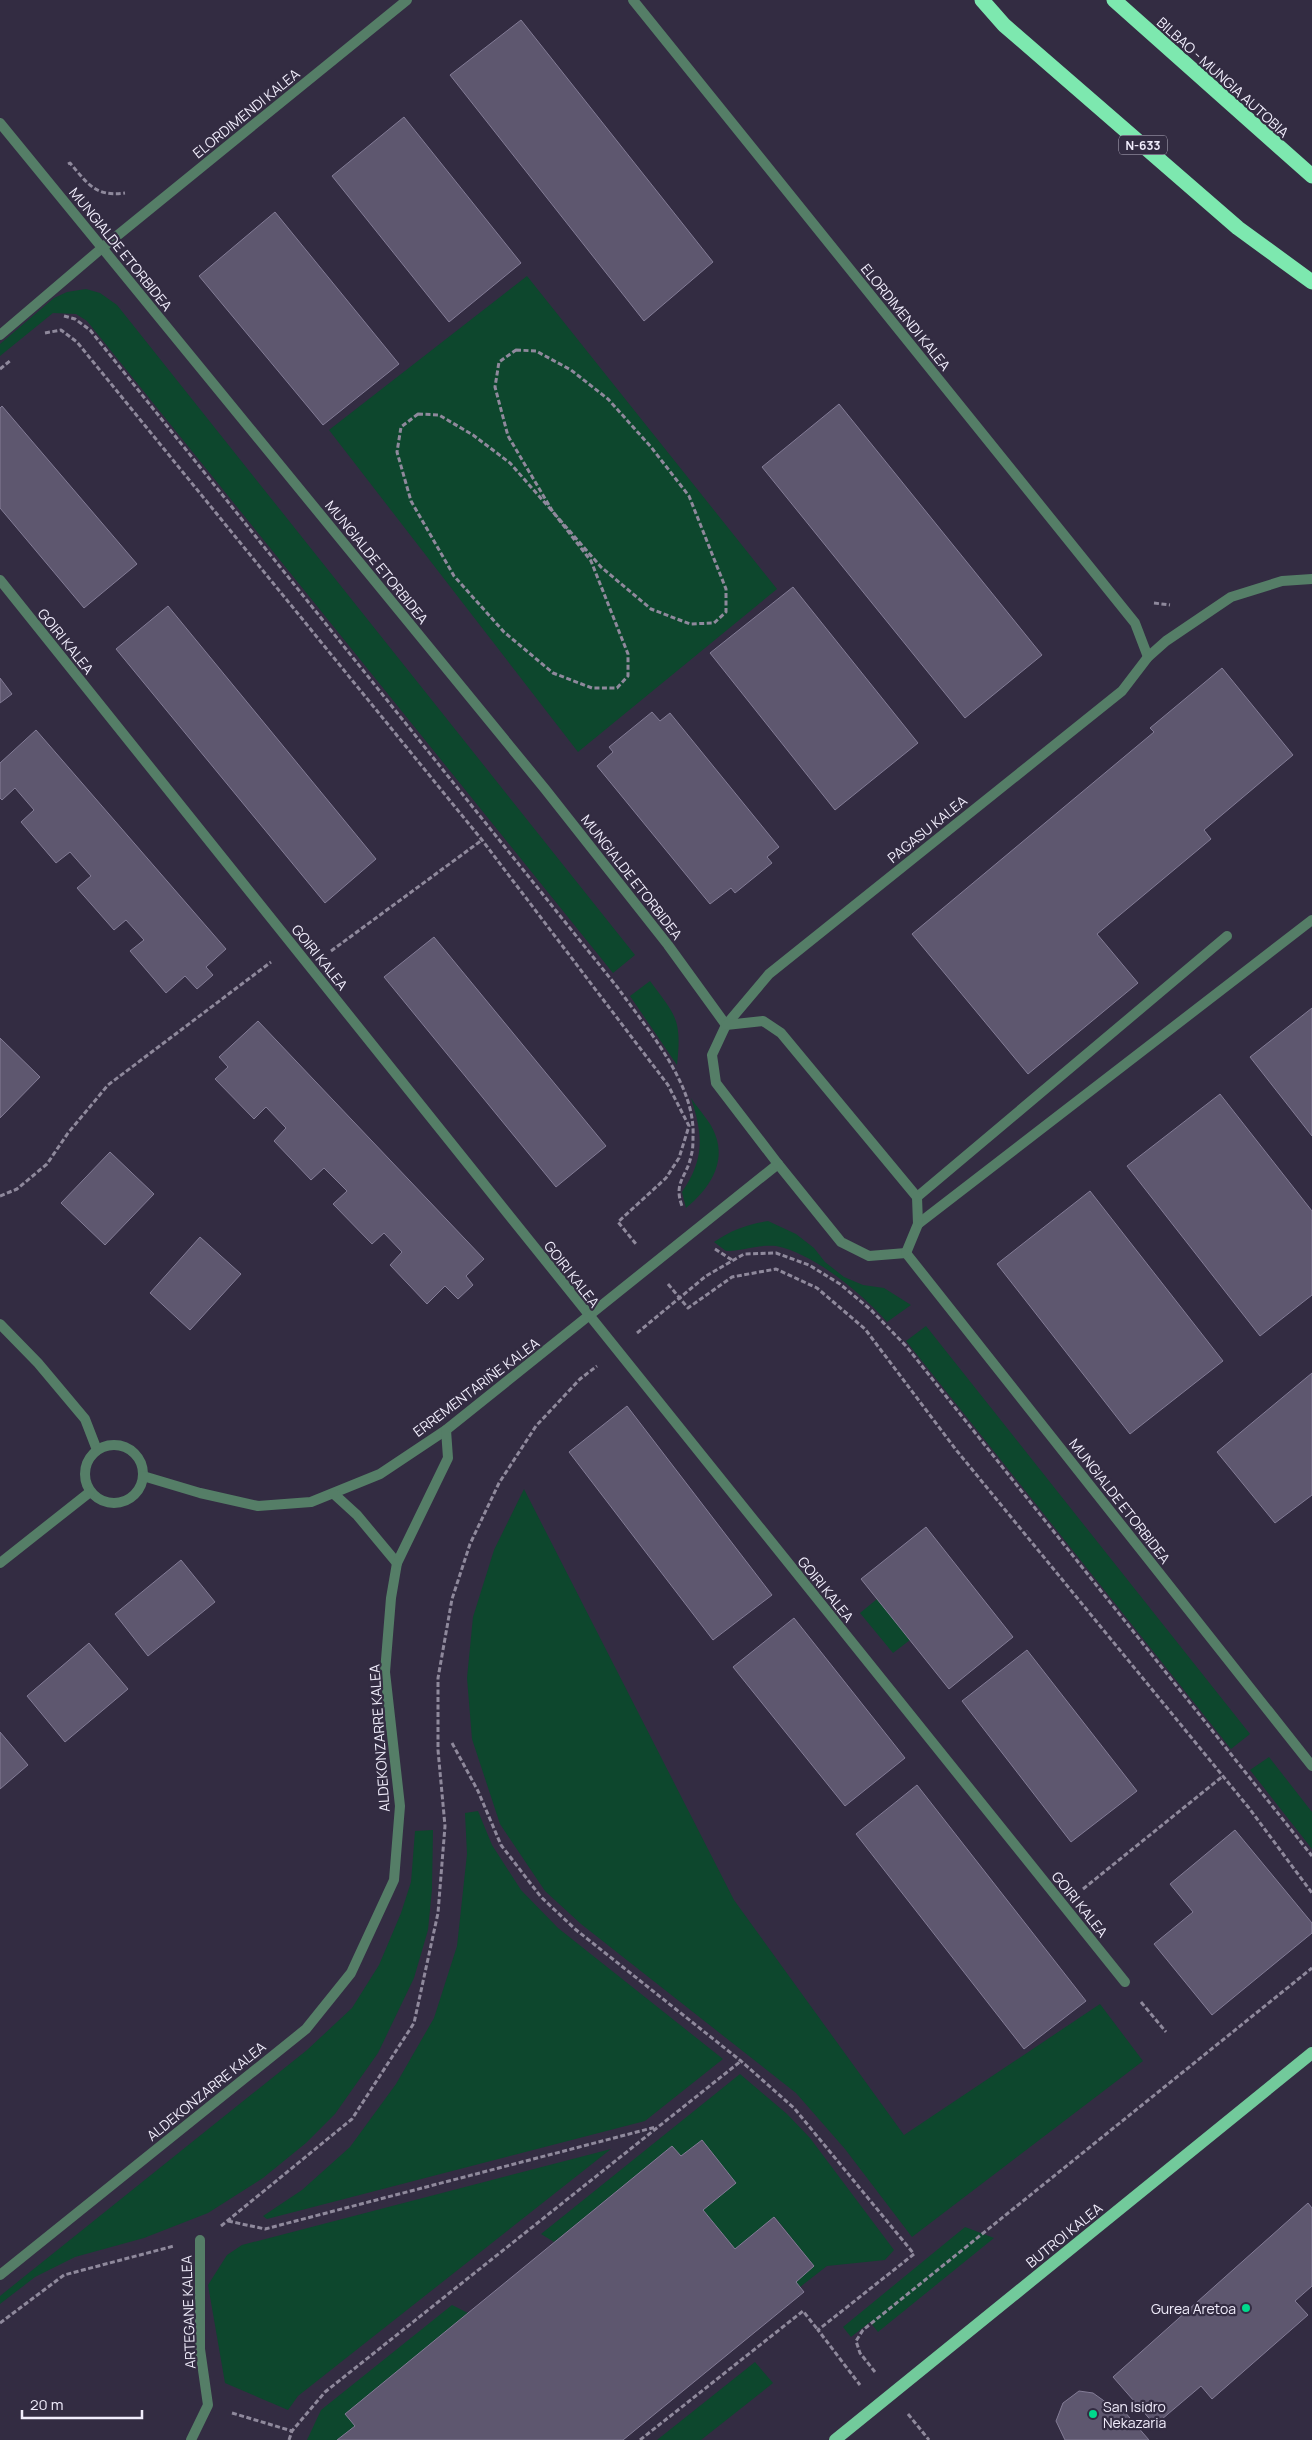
<svg xmlns="http://www.w3.org/2000/svg" width="1312" height="2440" font-family="Manrope,sans-serif">
<style>
.green{fill:#0d472d}
.building{fill:#5e576f;stroke:#837c96}
.lines{fill:none;stroke-linecap:round;stroke-linejoin:round}
.path{stroke:#8f899c;stroke-width:3;stroke-dasharray:5 2.5;stroke-linecap:butt}
.service{stroke:#557e67;stroke-width:10}
.pedestrian{stroke:#557e67;stroke-width:10}
.minor{stroke:#557e67;stroke-width:10}
.tertiary{stroke:#557e67;stroke-width:10}
.primary{stroke:#72ca9b;stroke-width:12}
.motorway{stroke:#7de8af;stroke-width:15}
.poi-dot{fill:#00d98c;stroke:#332c42;stroke-width:2}
.labels{text-anchor:middle;dominant-baseline:central;stroke-width:4.5;stroke-linejoin:round;paint-order:stroke}
.shield{fill:#332c42;stroke:#b8b3c4;stroke-width:1}
.shield-label{font-size:12px;font-weight:bold;fill:#f1edfc}
.street-label{font-size:14px;fill:#f1edfc;stroke:#332c42}
.poi-label{font-size:14px;fill:#f1edfc;stroke:#332c42;text-anchor:end}
</style>
<rect width="100%" height="100%" fill="#332c42"/>
<g class="green">
<path d="M527,276L777,589L578,752L329,430Z"/>
<path d="M86,289L100,293L117,305L635,955L613,973L87,321L76,314L53,313L0,356V344L54,298L67,292Z"/>
<path d="M650,981C676,1016 682,1019 677,1065L630,996Z"/>
<path d="M691,1098C698,1109 711,1122 715,1134C727,1164 708,1190 686,1208L682,1192C705,1159 703,1135 691,1098Z"/>
<path d="M768,1221L796,1234L814,1248L825,1262L844,1277L863,1285L884,1288L911,1305L887,1322C863,1294 813,1253 776,1246C760,1244 742,1251 726,1251L714,1242C731,1230 748,1224 768,1221Z"/>
<path d="M926,1326L1250,1734L1231,1749L906,1341Z"/>
<path d="M524,1489L734,1900L904,2135L1100,2004L1143,2061L912,2237L845,2149L796,2093L581,1924L545,1891L500,1824L472,1739L467,1678L473,1617L494,1550Z"/>
<path d="M877,1599L910,1640L893,1653L860,1613Z"/>
<path d="M1269,1757L1312,1812V1849L1250,1770Z"/>
<path d="M478,1811L492,1845L521,1890L558,1928L723,2059L645,2121L267,2219L263,2216L302,2190L350,2147L396,2084L434,2018L457,1946L467,1854L465,1813Z"/>
<path d="M433,1830L432,1889L428,1930L414,1978L378,2053L335,2114L306,2143L263,2178L208,2213L144,2238L75,2257L35,2277L0,2304V2296L307,2050L352,2008L379,1965L401,1913L411,1882L415,1831Z"/>
<path d="M740,2074L787,2114L810,2138L894,2250L885,2260L827,2266L800,2287L796,2282L814,2266L775,2217L735,2249L703,2210L736,2183L702,2140L681,2156L672,2146L554,2242L541,2234Z"/>
<path d="M611,2149L298,2396L288,2410L225,2383L208,2285L227,2255L242,2245Z"/>
<path d="M965,2227L994,2238L878,2332L870,2322L851,2337L843,2327Z"/>
<path d="M452,2305L468,2313L345,2414L355,2426L337,2440H307L321,2410Z"/>
<path d="M755,2362L773,2383L701,2440H657Z"/>
</g>
<g class="building">
<path d="M521,20L713,262L644,321L450,75Z"/>
<path d="M404,117L521,263L449,322L332,176Z"/>
<path d="M275,212L399,364L323,425L199,276Z"/>
<path d="M839,404L1042,655L965,718L762,467Z"/>
<path d="M2,406L137,564L84,608L0,508V408Z"/>
<path d="M793,587L918,743L835,810L710,653Z"/>
<path d="M168,606L376,859L325,903L116,649Z"/>
<path d="M1222,668L1293,755L1204,830L1211,839L1097,934L1138,983L1028,1074L912,934L1154,732L1150,728Z"/>
<path d="M0,678L12,694L0,703Z"/>
<path d="M652,712L660,721L670,713L779,847L767,857L772,863L735,893L731,888L710,904L597,766L613,752L609,747Z"/>
<path d="M36,730L226,949L206,967L213,975L197,989L185,976L166,993L130,951L144,940L126,920L114,930L77,888L91,876L70,852L56,863L21,822L34,810L15,788L2,800L0,798V763Z"/>
<path d="M434,937L606,1146L556,1187L384,977Z"/>
<path d="M1312,1008V1136L1250,1057Z"/>
<path d="M258,1021L484,1259L466,1276L473,1285L458,1299L445,1286L427,1304L390,1265L402,1252L384,1233L372,1244L333,1204L347,1191L324,1168L311,1180L274,1141L286,1128L266,1107L254,1119L215,1079L228,1067L219,1057Z"/>
<path d="M0,1038L40,1077L0,1118Z"/>
<path d="M1220,1094L1312,1211V1295L1260,1336L1127,1166Z"/>
<path d="M110,1152L154,1194L105,1245L61,1203Z"/>
<path d="M1090,1191L1223,1361L1130,1434L997,1264Z"/>
<path d="M200,1237L241,1274L190,1330L150,1293Z"/>
<path d="M1312,1373V1495L1275,1523L1217,1452Z"/>
<path d="M627,1406L772,1595L713,1640L569,1452Z"/>
<path d="M926,1527L1013,1637L949,1689L861,1579Z"/>
<path d="M181,1560L215,1602L148,1656L115,1614Z"/>
<path d="M794,1618L905,1758L845,1806L733,1667Z"/>
<path d="M89,1643L128,1689L65,1742L27,1696Z"/>
<path d="M1027,1650L1137,1791L1071,1842L962,1701Z"/>
<path d="M0,1732L28,1765L0,1789Z"/>
<path d="M917,1785L1086,2001L1024,2049L856,1834Z"/>
<path d="M1235,1830L1312,1923V1933L1212,2015L1154,1944L1193,1912L1170,1884Z"/>
<path d="M702,2140L736,2183L703,2210L735,2249L774,2217L814,2266L796,2282L804,2292L623,2440H337L355,2426L345,2414L468,2313L672,2146L681,2156Z"/>
<path d="M1308,2203L1312,2208V2286L1295,2301L1308,2315L1212,2399L1201,2386L1155,2425L1113,2377Z"/>
<path d="M1079,2391L1093,2393L1114,2408L1117,2403L1149,2440H1065L1056,2421L1063,2403Z"/>
</g>
<g class="lines">
<g class="path">
<path d="M68,164L70,163C88,184 95,197 125,193"/>
<path d="M64,316L75,319L90,330L618,988C646,1028 696,1084 693,1137C693,1143 693,1150 691,1156C687,1177 673,1182 682,1206"/>
<path d="M45,333L61,330L77,342L482,840L668,1085L689,1126L679,1158L666,1178L618,1222L636,1244"/>
<path d="M516,350L536,351L571,370L608,399L651,447L689,496L726,589V612L714,623L690,624L651,609L601,567L553,512L508,436L495,387L499,362Z"/>
<path d="M0,369L11,360"/>
<path d="M418,414L439,415L473,435L510,463L553,512L591,561L628,654V676L617,688H592L553,673L504,632L454,576L411,501L397,452L401,427Z"/>
<path d="M1154,603L1170,605"/>
<path d="M331,951L482,840"/>
<path d="M0,1196L17,1189L47,1164L68,1133L108,1085L271,962"/>
<path d="M715,1249L732,1260"/>
<path d="M668,1284L688,1308L732,1277L776,1269L817,1288L865,1329L957,1451L1249,1808L1312,1893"/>
<path d="M637,1333L706,1276L744,1254L776,1253L809,1265L840,1284L871,1310L906,1346L1312,1856"/>
<path d="M452,1743L478,1791L501,1845L541,1897L575,1929L741,2061L794,2108L914,2254L818,2330L860,2385"/>
<path d="M1083,1889L1223,1776"/>
<path d="M1141,2002L1166,2032"/>
<path d="M228,2221L265,2229L656,2127"/>
<path d="M221,2226L352,2119L414,2023L438,1913L445,1826L438,1750V1678L452,1599L470,1544L499,1483L536,1426L580,1379L597,1366"/>
<path d="M0,2323L64,2275L174,2246"/>
<path d="M875,2372L860,2353L856,2341L863,2330L1312,1968"/>
<path d="M232,2413L292,2431"/>
<path d="M908,2414L929,2440"/>
<path d="M289,2440L292,2431L325,2392L741,2061"/>
<path d="M640,2440L803,2311L818,2330"/>
</g>
<path class="service" d="M917,1197L1227,936"/>
<path class="pedestrian" d="M191,2440L208,2405L200,2349V2240"/>
<g class="minor">
<path d="M633,0L1135,623L1148,657"/>
<path d="M0,335L102,248L407,0"/>
<path d="M0,580C374,1048 750,1515 1125,1982"/>
<path d="M726,1025L769,974L1122,691L1148,657L1166,641L1231,597L1282,581L1312,579"/>
<path d="M918,1224L1312,920"/>
<path d="M0,1324L38,1363L85,1419L97,1450"/>
<circle cx="114" cy="1474" r="29"/>
<path d="M143,1476L200,1493L258,1506L311,1502L380,1474L446,1430L778,1164"/>
<path d="M334,1494L357,1515L397,1563"/>
<path d="M0,1563L90,1492"/>
<path d="M0,2275L306,2029L351,1973L394,1880L400,1806L385,1672L391,1598L397,1563L448,1458L446,1430"/>
</g>
<g class="tertiary">
<path d="M0,123L545,789L668,945L726,1025"/>
<path d="M726,1025L712,1055L716,1083L778,1164L841,1242L869,1256L906,1253"/>
<path d="M726,1025L763,1021L781,1033L917,1197L918,1224L906,1253"/>
<path d="M906,1253L1312,1766"/>
</g>
<path class="primary" d="M835,2440L1312,2053"/>
<g class="motorway">
<path d="M982,0L1004,25L1238,228L1312,282"/>
<path d="M1114,0L1312,176"/>
</g>
</g>
<g class="poi-dot">
<circle cx="1246" cy="2308" r="5"/>
<circle cx="1093" cy="2414" r="5"/>
</g>
<g class="labels">
<rect class="shield" x="1119" y="135.5" width="48" height="19" rx="4"/>
<g class="shield-label">
<text x="1143" y="145">N-633</text>
</g>
<g class="street-label">
<text transform="translate(1223 77) rotate(42)">BILBAO - MUNGIA AUTOBIA</text>
<text transform="translate(246 113) rotate(-39)">ELORDIMENDI KALEA</text>
<text transform="translate(121 249) rotate(51)">MUNGIALDE ETORBIDEA</text>
<text transform="translate(906 317) rotate(51)">ELORDIMENDI KALEA</text>
<text transform="translate(377 562) rotate(51)">MUNGIALDE ETORBIDEA</text>
<text transform="translate(66 641) rotate(51)">GOIRI KALEA</text>
<text transform="translate(927 829) rotate(-39)">PAGASU KALEA</text>
<text transform="translate(632 877) rotate(52)">MUNGIALDE ETORBIDEA</text>
<text transform="translate(320 957) rotate(51)">GOIRI KALEA</text>
<text transform="translate(572 1274) rotate(52)">GOIRI KALEA</text>
<text transform="translate(476 1387) rotate(-37)">ERREMENTARIÑE KALEA</text>
<text transform="translate(1120 1501) rotate(52)">MUNGIALDE ETORBIDEA</text>
<text transform="translate(826 1589) rotate(51)">GOIRI KALEA</text>
<text transform="translate(379 1738) rotate(-94)">ALDEKONZARRE KALEA</text>
<text transform="translate(1080 1904) rotate(51)">GOIRI KALEA</text>
<text transform="translate(206 2091) rotate(-39)">ALDEKONZARRE KALEA</text>
<text transform="translate(1064 2235) rotate(-39)">BUTROI KALEA</text>
<text transform="translate(188 2312) rotate(-92)">ARTEGANE KALEA</text>
</g>
<g class="poi-label">
<text x="1236" y="2308">Gurea Aretoa</text>
<text x="1103" y="2406" text-anchor="start">San Isidro<tspan x="1103" dy="16">Nekazaria</tspan></text>
</g>
</g>
<path d="M22 2410v8h120v-8" fill="none" stroke="#f1edfc" stroke-width="2.5"/>
<text x="30" y="2410" font-size="15" fill="#f1edfc" stroke="#332c42" stroke-width="4" paint-order="stroke">20 m</text>
</svg>
